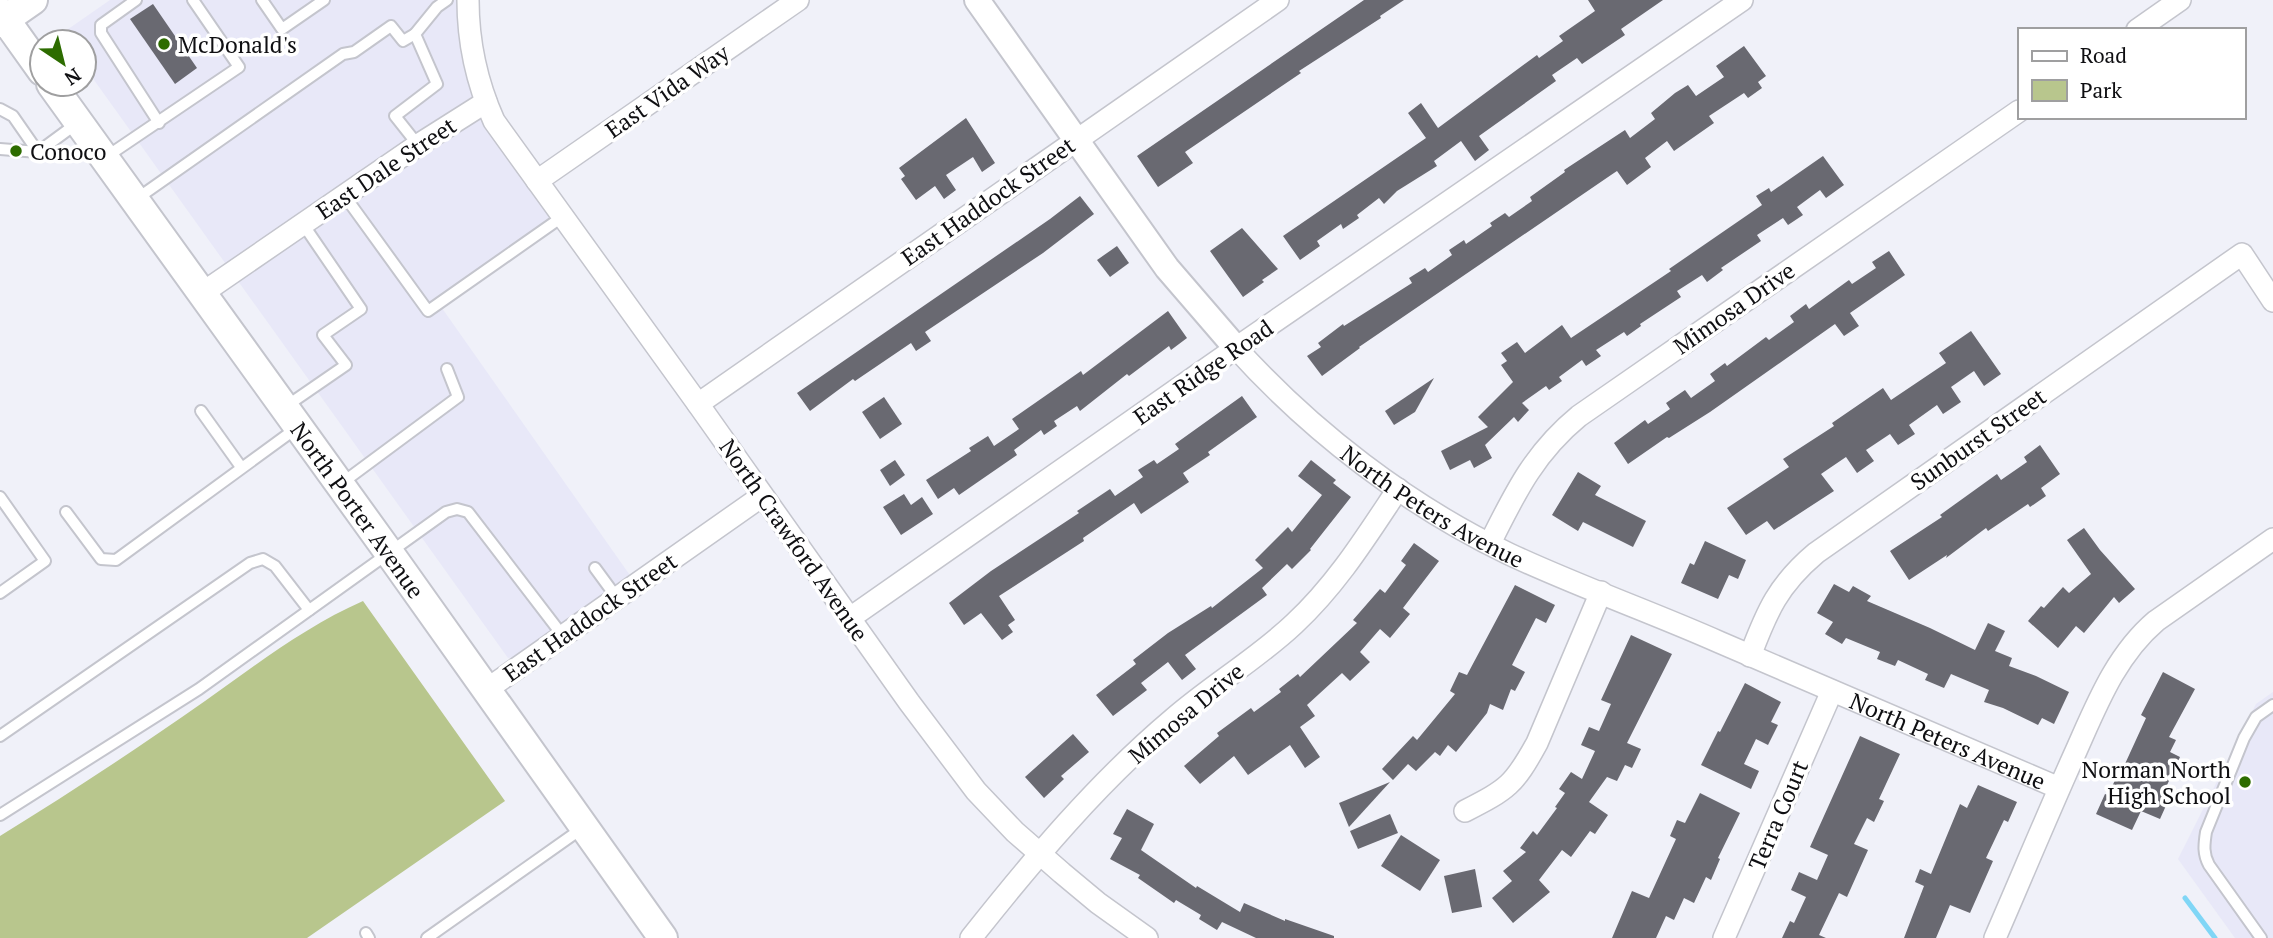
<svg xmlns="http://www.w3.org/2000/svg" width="2273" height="938" font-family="'PT Serif',serif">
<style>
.built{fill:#e8e8f8}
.green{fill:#b8c68d}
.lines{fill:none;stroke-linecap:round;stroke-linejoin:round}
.stream{stroke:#80d6f6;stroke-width:5}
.building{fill:#696971}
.service-casing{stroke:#c4c5cd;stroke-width:14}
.minor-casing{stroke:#c4c5cd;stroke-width:24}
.tertiary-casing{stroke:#c4c5cd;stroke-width:28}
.secondary-casing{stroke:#c4c5cd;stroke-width:32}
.service{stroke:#fff;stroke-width:10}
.minor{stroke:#fff;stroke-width:21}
.tertiary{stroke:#fff;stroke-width:24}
.secondary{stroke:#fff;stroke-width:28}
.poi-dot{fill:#2d6c00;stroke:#fff;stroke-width:2.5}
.labels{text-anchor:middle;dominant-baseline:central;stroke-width:7;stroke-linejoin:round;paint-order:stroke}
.poi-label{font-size:23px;fill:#0f0f12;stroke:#fff;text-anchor:start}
.street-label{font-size:23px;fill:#0f0f12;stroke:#fff}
</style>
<rect width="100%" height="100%" fill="#f0f1f9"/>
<g class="built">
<path d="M110,0H466L473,85L557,215L437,301L634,581L515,657L508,658L84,66V42H66L61,34Z"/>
<path d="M2273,692V938H2235L2178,859L2256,704Z"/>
</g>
<path class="green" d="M363,601L505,801L307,938H0V836C70,793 138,748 205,701C256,665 306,626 363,601Z"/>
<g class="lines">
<path class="stream" d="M2185,898L2215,938"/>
</g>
<g class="building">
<path d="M1364,0H1404L1380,16L1381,18L1299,71L1301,73L1185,152L1193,163L1158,187L1137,156Z"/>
<path d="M1588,0H1663L1621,29L1625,35L1582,64L1577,58L1552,75L1556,81L1479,136L1489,150L1475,161L1461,141L1434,161L1437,166L1397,191L1384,204L1379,198L1357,215L1359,218L1343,229L1341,224L1317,241L1320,246L1300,260L1283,236L1426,138L1408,113L1421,103L1438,128L1537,55L1539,58L1563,41L1559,36L1595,11Z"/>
<path d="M153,4L197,68L175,84L130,19Z"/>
<path d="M1744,46L1766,76L1758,82L1762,88L1748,98L1744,93L1709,116L1714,123L1674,151L1667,141L1645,158L1651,167L1627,185L1617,171L1611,175L1359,347L1360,348L1322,376L1307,356L1321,347L1318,343L1343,324L1344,326L1412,283L1409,278L1425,268L1428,272L1452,255L1449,250L1464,240L1466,244L1492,226L1490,223L1505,213L1509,217L1532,201L1530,197L1565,172L1564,170L1625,130L1630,138L1655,119L1651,113L1675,93L1688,85L1696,96L1724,77L1716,66Z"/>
<path d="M966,118L995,163L982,172L973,157L946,175L956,190L944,199L935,186L916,200L901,179L905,176L899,168Z"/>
<path d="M1823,156L1844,185L1826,198L1820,190L1797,207L1803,215L1788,225L1783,218L1757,235L1761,241L1721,268L1723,270L1707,282L1702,275L1677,291L1681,297L1640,324L1641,326L1627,336L1624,332L1596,350L1601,356L1586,366L1582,360L1559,377L1562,381L1549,390L1546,386L1522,403L1529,410L1518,422L1514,417L1485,445L1492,458L1474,468L1470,460L1450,470L1441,451L1488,427L1478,417L1513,382L1501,365L1507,361L1501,353L1517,342L1525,353L1562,325L1571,338L1671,271L1669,269L1762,205L1756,196L1769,188L1771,192Z"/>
<path d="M1080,196L1094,214L1043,253L925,332L931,341L916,351L911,343L855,381L853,379L810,411L797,393L1050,219Z"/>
<path d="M1242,228L1278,269L1262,280L1264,282L1243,297L1210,251Z"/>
<path d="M1117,246L1129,263L1110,277L1097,260Z"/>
<path d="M1889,251L1905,275L1850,313L1859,326L1844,336L1835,324L1710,412L1669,438L1667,437L1628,464L1614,443L1645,420L1648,424L1670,409L1666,403L1685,390L1691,398L1715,381L1710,374L1725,363L1727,366L1766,337L1769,340L1794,322L1790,316L1806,304L1809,309L1849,280L1852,284L1876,268L1872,262Z"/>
<path d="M1168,311L1187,338L1171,350L1169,346L1129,376L1127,374L1080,411L1077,406L1054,421L1057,426L1044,435L1041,430L1014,450L1017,455L959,495L954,488L938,499L926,480L971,451L969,448L988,436L994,446L1019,429L1012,419L1081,371L1083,375Z"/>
<path d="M1971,331L2001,374L1984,386L1974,371L1951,387L1961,402L1943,414L1937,405L1909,425L1915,434L1898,445L1890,434L1866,450L1874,461L1857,473L1846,457L1821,474L1834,491L1774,530L1767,521L1746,535L1727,508L1789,467L1783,459L1834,426L1832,423L1883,388L1891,400L1946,363L1939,353Z"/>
<path d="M1434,378L1415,412L1394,425L1385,411Z"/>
<path d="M1242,396L1257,417L1208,452L1210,455L1183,473L1189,482L1141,514L1134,503L1083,538L1084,541L999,596L1015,620L1008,625L1013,632L1002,640L981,613L964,625L949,603L991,571L1079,513L1077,511L1110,489L1115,496L1143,477L1138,470L1154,460L1157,464L1179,449L1175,444Z"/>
<path d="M884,397L902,424L880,439L862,412Z"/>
<path d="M2040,445L2060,474L2041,488L2046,496L2030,507L2028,504L1988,531L1986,528L1946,558L1947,555L1909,580L1890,551L1942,517L1940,515L1997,474L2001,480L2027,462L2024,457Z"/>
<path d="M895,460L905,475L890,486L880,470Z"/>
<path d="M1311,460L1336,480L1333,483L1351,497L1310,549L1311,550L1292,569L1287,564L1262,588L1267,595L1185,655L1196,669L1182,680L1168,662L1141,683L1147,690L1113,716L1096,695L1136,664L1133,660L1168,633L1211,606L1212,608L1263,568L1255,560L1288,527L1292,532L1322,495L1298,476Z"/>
<path d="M1578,472L1601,486L1595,495L1646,521L1633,547L1583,522L1578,531L1552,515Z"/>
<path d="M904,494L911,505L922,497L933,514L901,535L883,507Z"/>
<path d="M2084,528L2100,550L2135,589L2119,603L2114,597L2084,633L2076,626L2058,648L2028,621L2041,606L2044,608L2063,587L2069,593L2091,574L2067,540Z"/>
<path d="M1705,541L1746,560L1738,579L1729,575L1718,599L1681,583L1690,563L1694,565Z"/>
<path d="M1414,543L1439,561L1403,608L1410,614L1390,638L1380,629L1360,652L1370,662L1350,681L1342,673L1307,705L1315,716L1300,727L1320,757L1305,768L1290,745L1248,775L1234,756L1200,784L1184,766L1219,736L1217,733L1251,708L1254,712L1281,692L1279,689L1298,674L1300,677L1357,623L1353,620L1380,589L1385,593L1406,565L1401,561Z"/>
<path d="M1834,584L1849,592L1853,586L1871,596L1867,601L1930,628L1975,650L1988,623L2005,631L1995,651L2012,658L2009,666L2036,676L2069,692L2054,724L2042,718L2038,725L2003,708L1984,702L1989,690L1951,674L1944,688L1925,680L1928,674L1898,660L1895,666L1877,659L1880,652L1846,638L1842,644L1825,634L1833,622L1817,613Z"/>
<path d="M1515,585L1555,605L1546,623L1536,618L1512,665L1525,672L1515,691L1511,689L1503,710L1490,704L1487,713L1456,752L1448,745L1440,756L1435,752L1416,771L1408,764L1393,780L1382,769L1413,736L1417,740L1455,694L1450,691L1459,672L1467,675Z"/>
<path d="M1631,635L1672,654L1627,743L1641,749L1632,768L1625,765L1617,781L1607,777L1589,802L1608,815L1595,834L1590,831L1571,857L1562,850L1539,880L1550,892L1513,923L1492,898L1512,881L1503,871L1526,852L1520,848L1533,831L1537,835L1557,808L1555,807L1565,793L1559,789L1571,772L1582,779L1595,751L1581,745L1589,727L1599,731L1611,704L1601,700Z"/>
<path d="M2163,672L2195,689L2169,737L2176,740L2170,752L2180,757L2162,796L2169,799L2160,819L2141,811L2132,830L2096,814L2105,794L2108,795L2117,776L2119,777L2146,718L2141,715Z"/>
<path d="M1745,683L1781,702L1771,722L1778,725L1768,745L1756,739L1744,764L1759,771L1751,789L1701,765L1718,731L1720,732Z"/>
<path d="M1073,734L1089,752L1061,776L1064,779L1044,798L1025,777Z"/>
<path d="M1860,736L1900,754L1879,799L1884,801L1874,822L1867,818L1854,844L1868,850L1847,897L1839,893L1819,935L1826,938H1782L1790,921L1794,923L1806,897L1791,890L1799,872L1817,880L1828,855L1810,847Z"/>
<path d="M1390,782L1349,827L1339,803Z"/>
<path d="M1978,785L2017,802L2008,822L2004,820L1986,858L1993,861L1970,913L1950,905L1936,938H1904L1924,886L1915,882L1920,869L1931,874L1960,804L1967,808Z"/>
<path d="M1700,793L1740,813L1718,858L1720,859L1711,880L1706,877L1694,903L1684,898L1674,920L1666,916L1656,938H1612L1632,891L1649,898L1676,839L1670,836L1677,820L1685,823Z"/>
<path d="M1127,809L1154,824L1141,850L1196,888L1197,886L1240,912L1244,903L1285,921V919L1334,936V938H1256L1222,922L1217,930L1199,919L1201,915L1176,900L1174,903L1138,878L1140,875L1110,859L1122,838L1113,834Z"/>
<path d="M1390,814L1398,833L1358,849L1350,831Z"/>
<path d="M1401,835L1440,860L1420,891L1381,866Z"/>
<path d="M1475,869L1482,907L1452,913L1444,876Z"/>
</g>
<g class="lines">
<defs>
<g id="service">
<path d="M136,0L101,25V33L159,123"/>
<path d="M262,0L282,29L324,0"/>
<path d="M0,109L13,116L38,152L76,124"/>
<path d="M418,145L395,116L437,84L415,34L437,7L447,0"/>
<path d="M0,149L38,152"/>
<path d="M106,157L239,67L193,0"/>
<path d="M344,195L428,311L562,217"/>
<path d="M135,200L343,54L354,52L391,26L403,41L415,34"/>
<path d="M285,407L346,365L323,335L361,309L303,224"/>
<path d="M201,411L241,467"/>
<path d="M342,483L458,397L447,369"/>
<path d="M0,497L45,561L0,593"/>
<path d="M66,512L101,559L116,560L298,427"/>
<path d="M595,568L617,598"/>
<path d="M0,736L250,563L263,559L275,566L309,610"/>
<path d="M0,815L199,689L446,512L457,509L468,512L563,636"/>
<path d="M366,933L369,938"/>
<path d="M427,938L584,827"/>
<path d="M2261,938L2209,865C2203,854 2204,845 2206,832L2244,738L2256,717L2273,705"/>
</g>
<g id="minor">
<path d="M468,0C468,42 477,83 494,121L698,404L909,702L976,791L1015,832L1062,873L1098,903L1147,938"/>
<path d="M2137,30L2180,0"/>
<path d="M537,181L798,0"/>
<path d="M201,294L418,145L486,102"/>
<path id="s1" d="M1236,348C1312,432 1407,505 1509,554C1577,586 1649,611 1719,642C1832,690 1945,740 2059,788"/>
<path d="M698,404L1278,0"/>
<path d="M1490,543C1515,493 1534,453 1579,416L2019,111"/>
<path d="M850,618L1236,348L1742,0"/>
<path d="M1750,656C1767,611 1778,585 1816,553L2242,254L2273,301"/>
<path d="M486,690L762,496"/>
<path d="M1465,811C1508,789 1514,785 1537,743L1601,592"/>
<path d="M971,938C1032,861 1097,783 1173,719C1212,685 1257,659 1294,624C1337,584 1366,537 1398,489"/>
<path d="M1724,938L1832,691"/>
<path d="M1995,938C2022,876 2048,813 2076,751C2097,704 2116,655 2156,621L2273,539"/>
</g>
<path id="tertiary" d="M977,0L1167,268L1236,348"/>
<g id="secondary">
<path d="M0,12L42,71"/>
<path d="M0,23L33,0"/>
<path id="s2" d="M51,84L390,554L663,938"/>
</g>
</defs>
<use href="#service" class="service-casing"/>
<use href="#minor" class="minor-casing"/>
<use href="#tertiary" class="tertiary-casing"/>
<use href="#secondary" class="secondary-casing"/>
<use href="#service" class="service"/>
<use href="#minor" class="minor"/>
<use href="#tertiary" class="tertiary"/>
<use href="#secondary" class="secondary"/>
</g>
<g class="poi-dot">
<circle cx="164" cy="44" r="7"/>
<circle cx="16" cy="151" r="7"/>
<circle cx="2245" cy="782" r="7"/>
</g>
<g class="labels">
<g class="poi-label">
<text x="178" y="44">McDonald's</text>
<text x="30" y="151">Conoco</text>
<text x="2231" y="769" text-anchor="end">Norman North<tspan x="2231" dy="26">High School</tspan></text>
</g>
<g class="street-label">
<text transform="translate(667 91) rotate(-35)">East Vida Way</text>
<text transform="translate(386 168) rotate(-34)">East Dale Street</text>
<text transform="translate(988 201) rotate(-35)">East Haddock Street</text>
<text transform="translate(1734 308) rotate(-35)">Mimosa Drive</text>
<text transform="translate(1203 372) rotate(-35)">East Ridge Road</text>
<text transform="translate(1978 439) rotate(-35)">Sunburst Street</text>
<text stroke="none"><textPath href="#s1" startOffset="254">North Peters Avenue</textPath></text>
<text stroke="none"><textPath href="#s2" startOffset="525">North Porter Avenue</textPath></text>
<text transform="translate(794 540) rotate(55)">North Crawford Avenue</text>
<text transform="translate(590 617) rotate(-35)">East Haddock Street</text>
<text transform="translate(1186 713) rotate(-40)">Mimosa Drive</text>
<text stroke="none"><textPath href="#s1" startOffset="821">North Peters Avenue</textPath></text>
<text transform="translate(1778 815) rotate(-67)">Terra Court</text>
</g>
</g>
<rect x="2018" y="28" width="228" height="91" fill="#ffffff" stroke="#9f9fa0" stroke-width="2"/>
<rect x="2032" y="51" width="35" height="10" fill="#ffffff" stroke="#9f9fa0" stroke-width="2"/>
<text x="2080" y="63" font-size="21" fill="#0f0f12">Road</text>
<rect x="2032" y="80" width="35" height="21" fill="#b8c68d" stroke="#9f9fa0" stroke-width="2"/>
<text x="2080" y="98" font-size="21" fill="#0f0f12">Park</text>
<g transform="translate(63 63) rotate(145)"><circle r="33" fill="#ffffff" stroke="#9f9fa0" stroke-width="2"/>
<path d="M0-5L12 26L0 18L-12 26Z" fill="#2d6c00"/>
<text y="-10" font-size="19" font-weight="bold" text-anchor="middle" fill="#0f0f12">N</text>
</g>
</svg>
